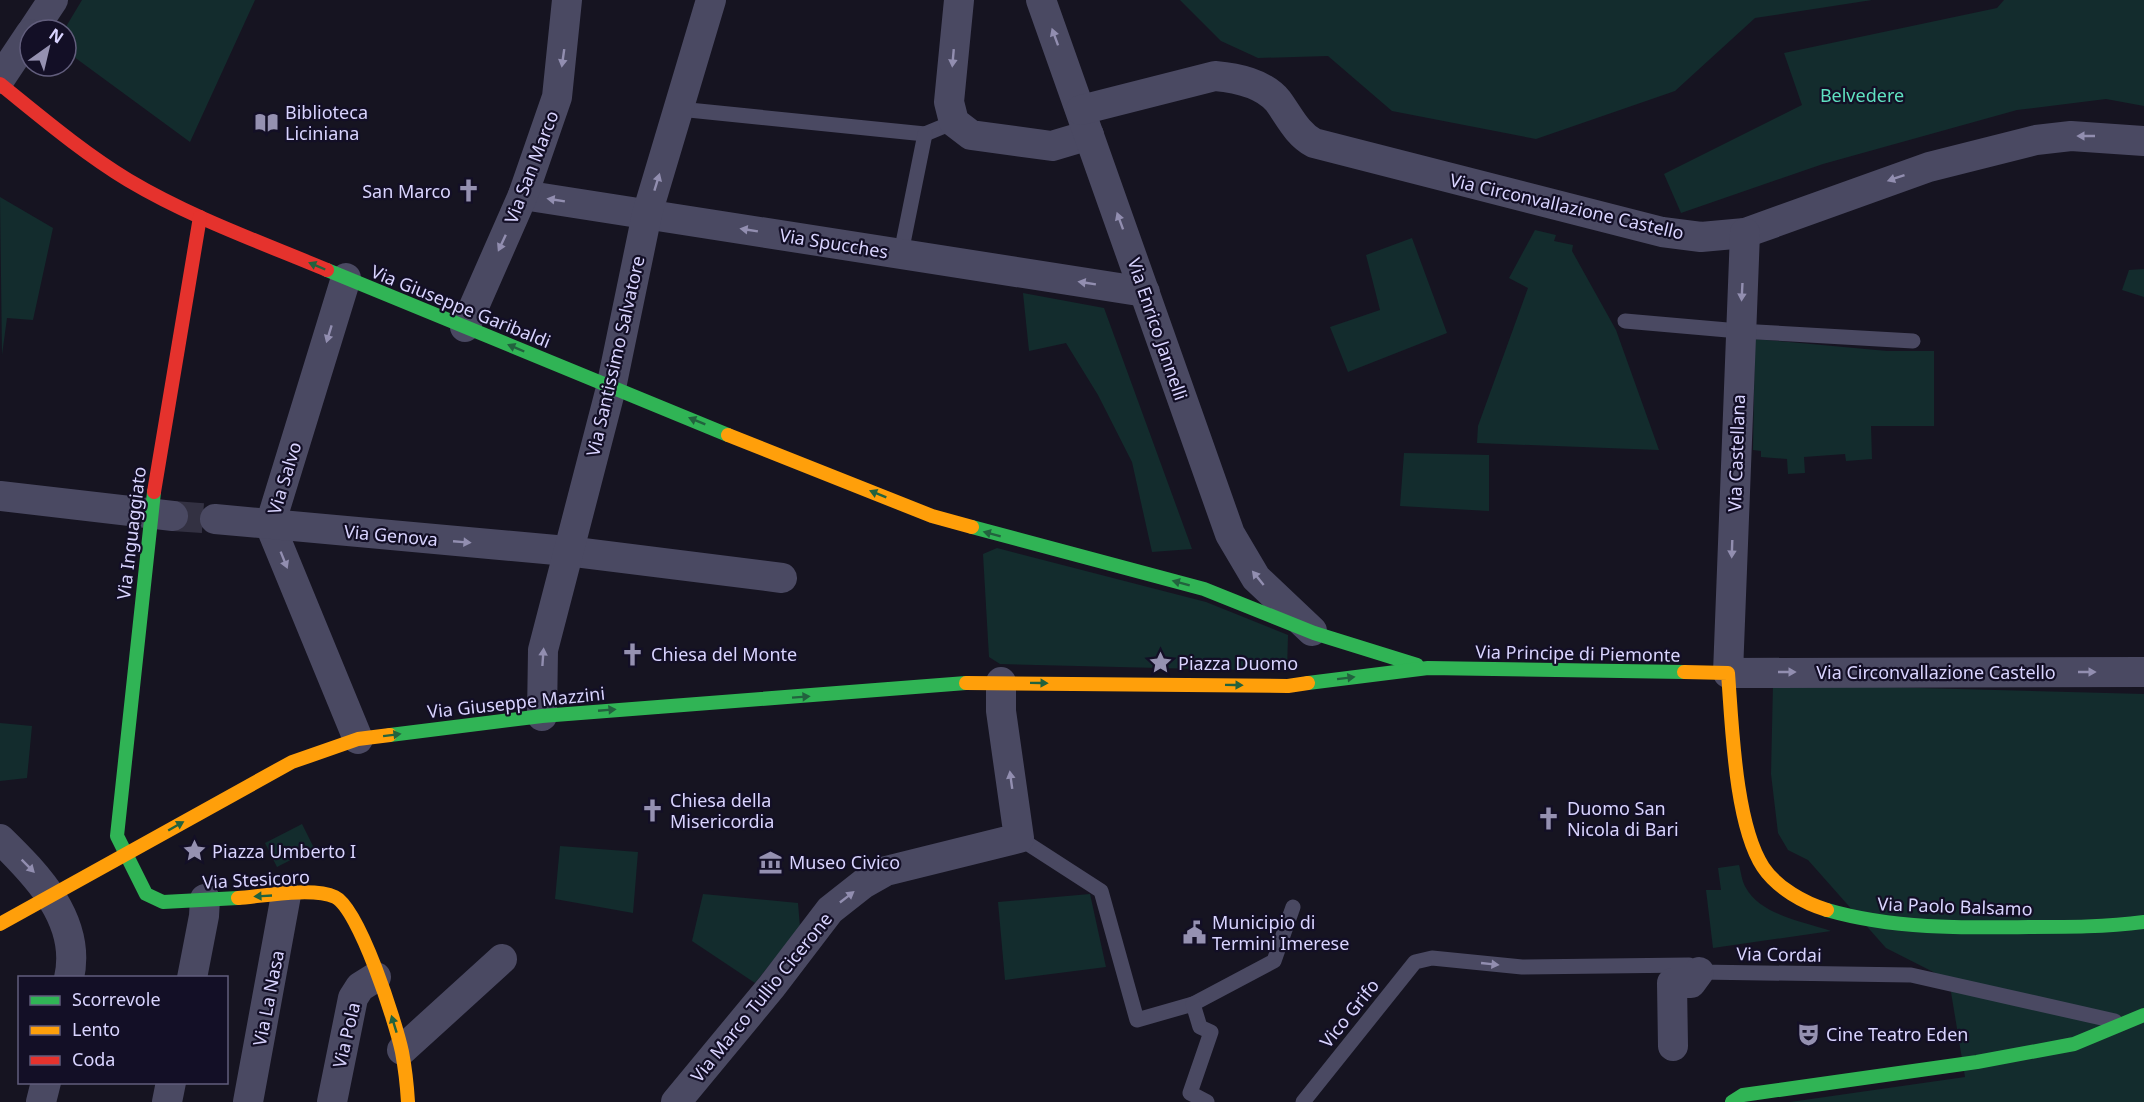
<svg xmlns="http://www.w3.org/2000/svg" width="2144" height="1102" font-family="'Noto Sans',sans-serif">
<style>
.green{fill:#132c2d}
.lines{fill:none;stroke-linecap:round;stroke-linejoin:round}
.street-tunnel{stroke:#333142;stroke-width:30;stroke-dasharray:30 15;stroke-linecap:butt}
.lane{stroke:#4a4962;stroke-width:15}
.street{stroke:#4a4962;stroke-width:30}
.fast{stroke:#30b455;stroke-width:14}
.slow{stroke:#ff9f0a;stroke-width:14}
.jam{stroke:#e5322d;stroke-width:14}
.oneway{fill:#928eb0}
.oneway2{fill:#22623e}
.labels{text-anchor:middle;dominant-baseline:central;stroke-width:4.5;stroke-linejoin:round;paint-order:stroke}
.park-label{font-size:18px;fill:#5fe0c0;stroke:#130f26}
.poi-label{font-size:18px;fill:#d9d4ff;stroke:#130f26;text-anchor:start}
.street-label{font-size:18px;fill:#d9d4ff;stroke:#130f26}
</style>
<rect width="100%" height="100%" fill="#161421"/>
<g class="green">
<path d="M82,0H255L190,142L66,51V30H64Z"/>
<path d="M1180,0H1872L1755,18L1675,91L1536,139L1392,111L1328,56L1258,58L1221,41Z"/>
<path d="M2004,0H2144V106L2106,99L2017,110L1823,164L1681,213L1664,174L1802,105L1784,53L1997,8Z"/>
<path d="M0,197L53,228L33,320L7,318L2,355Z"/>
<path d="M1535,230L1556,235L1554,241L1573,245L1572,251L1616,330L1659,450L1477,443L1478,426L1528,288L1509,278Z"/>
<path d="M1412,238L1447,333L1348,372L1330,327L1380,310L1366,255Z"/>
<path d="M2144,269V297L2122,290L2129,270Z"/>
<path d="M1023,293L1104,308L1192,549L1152,552L1132,462L1098,395L1066,343L1029,351Z"/>
<path d="M1755,339L1887,351H1934V426H1871L1872,459L1846,461L1845,454L1804,457L1805,473L1788,474L1787,459L1761,457V451L1753,450Z"/>
<path d="M1404,453L1489,455V511L1400,506Z"/>
<path d="M997,548L1206,602L1288,635L1287,671L1000,664L989,657L983,554Z"/>
<path d="M1773,684L2144,694V1102H1790L1965,1077L1949,980L1886,948L1808,860L1788,850L1778,833L1771,774Z"/>
<path d="M0,723L32,726L27,778L0,781Z"/>
<path d="M302,824L314,848L277,867L265,843Z"/>
<path d="M560,846L638,852L633,913L555,899Z"/>
<path d="M1739,865C1741,872 1742,882 1746,888C1761,915 1804,922 1831,931L1713,948L1706,890H1721L1718,868Z"/>
<path d="M703,894L798,903L800,927L755,983L692,941Z"/>
<path d="M1090,894L1106,967L1005,980L998,902Z"/>
</g>
<g class="lines">
<path class="street-tunnel" d="M173,516L215,519"/>
<g class="lane">
<path d="M679,109L925,134L954,122"/>
<path d="M901,253L925,134"/>
<path d="M1625,321L1739,331L1913,341"/>
<path d="M1019,838L1101,891L1137,1020L1193,1004L1274,961L1293,907"/>
<path d="M1193,1004L1200,1027L1211,1032L1190,1093L1207,1102"/>
<path d="M1303,1102L1415,962L1432,958L1522,967L1689,965L1699,972L1911,975L2115,1021"/>
</g>
<g class="street">
<path d="M959,0L949,102L954,122L971,135L1052,146L1089,135"/>
<path d="M1041,0L1230,534L1256,578L1312,631"/>
<path d="M33,30L53,0"/>
<path d="M0,79L30,34"/>
<path d="M1081,110L1215,76C1237,78 1263,83 1278,101C1289,116 1297,134 1314,143L1662,232L1701,237L1745,233L1929,167L2036,140L2071,136L2144,141"/>
<path d="M523,195L1145,292"/>
<path d="M1745,233L1728,673L2144,672"/>
<path d="M346,278L270,525L358,739"/>
<path d="M465,327L523,195L557,97L567,0"/>
<path d="M0,496L173,516"/>
<path d="M215,519L567,551L782,578"/>
<path d="M542,716L543,650L611,388L647,214L711,0"/>
<path d="M0,839C37,875 82,921 69,978"/>
<path d="M192,978L204,916L205,899"/>
<path d="M1673,1046L1672,983H1691L1699,972"/>
<path d="M402,1050L502,959"/>
<path d="M41,1102L46,1082"/>
<path d="M167,1102L171,1082"/>
<path d="M248,1102L286,895"/>
<path d="M332,1102L353,998L360,987L376,977"/>
<path d="M676,1102L772,986L830,910L863,884L886,871L1019,838L1001,711V682"/>
</g>
<g class="fast">
<path d="M327,270L728,435"/>
<path d="M154,492L117,836L146,894L163,902L238,898"/>
<path d="M972,527L1204,589L1314,633L1417,665"/>
<path d="M1308,683L1428,668L1684,672"/>
<path d="M390,735L542,716L966,683"/>
<path d="M1827,910C1893,929 1961,928 2029,927C2067,927 2106,927 2144,922"/>
<path d="M1732,1102L1743,1095L1977,1062L2074,1044L2144,1015"/>
</g>
<g class="slow">
<path d="M728,435L932,516L972,527"/>
<path d="M1684,672L1728,673C1732,725 1735,824 1763,867C1777,888 1804,903 1827,910"/>
<path d="M966,683L1288,686L1308,683"/>
<path d="M238,898C263,896 313,887 335,897C359,908 396,1023 402,1052C405,1068 407,1085 408,1102"/>
<path d="M0,924L292,762L358,739L390,735"/>
</g>
<g class="jam">
<path d="M0,84C41,117 82,152 128,180C190,217 260,242 327,270"/>
<path d="M154,492L200,217"/>
</g>
</g>
<defs><path id="oneway-solid" d="M-6-.8H1V-3.2L6.5 0L1 3.2V.8H-6Z" transform="scale(1.5)"/></defs>
<g class="oneway">
<use href="#oneway-solid" transform="translate(1055 37) rotate(-110)"/>
<use href="#oneway-solid" transform="translate(563 58) rotate(98)"/>
<use href="#oneway-solid" transform="translate(953 58) rotate(95)"/>
<use href="#oneway-solid" transform="translate(2086 136) rotate(-180)"/>
<use href="#oneway-solid" transform="translate(1896 178) rotate(161)"/>
<use href="#oneway-solid" transform="translate(657 182) rotate(-73)"/>
<use href="#oneway-solid" transform="translate(556 200) rotate(-171)"/>
<use href="#oneway-solid" transform="translate(1120 221) rotate(-110)"/>
<use href="#oneway-solid" transform="translate(749 230) rotate(-171)"/>
<use href="#oneway-solid" transform="translate(502 243) rotate(115)"/>
<use href="#oneway-solid" transform="translate(1087 283) rotate(-171)"/>
<use href="#oneway-solid" transform="translate(1742 292) rotate(93)"/>
<use href="#oneway-solid" transform="translate(329 334) rotate(107)"/>
<use href="#oneway-solid" transform="translate(462 542) rotate(5)"/>
<use href="#oneway-solid" transform="translate(1732 549) rotate(92)"/>
<use href="#oneway-solid" transform="translate(284 560) rotate(68)"/>
<use href="#oneway-solid" transform="translate(1258 578) rotate(-129)"/>
<use href="#oneway-solid" transform="translate(543 657) rotate(-86)"/>
<use href="#oneway-solid" transform="translate(1787 672)"/>
<use href="#oneway-solid" transform="translate(2087 672)"/>
<use href="#oneway-solid" transform="translate(1011 780) rotate(-98)"/>
<use href="#oneway-solid" transform="translate(28 866) rotate(45)"/>
<use href="#oneway-solid" transform="translate(847 897) rotate(-38)"/>
<use href="#oneway-solid" transform="translate(1490 964) rotate(6)"/>
</g>
<g class="oneway2">
<use href="#oneway-solid" transform="translate(317 266) rotate(-157)"/>
<use href="#oneway-solid" transform="translate(516 348) rotate(-157)"/>
<use href="#oneway-solid" transform="translate(697 421) rotate(-158)"/>
<use href="#oneway-solid" transform="translate(878 494) rotate(-158)"/>
<use href="#oneway-solid" transform="translate(992 534) rotate(-165)"/>
<use href="#oneway-solid" transform="translate(1181 583) rotate(-165)"/>
<use href="#oneway-solid" transform="translate(1346 678) rotate(-7)"/>
<use href="#oneway-solid" transform="translate(1039 683) rotate(1)"/>
<use href="#oneway-solid" transform="translate(1234 685) rotate(1)"/>
<use href="#oneway-solid" transform="translate(801 697) rotate(-4)"/>
<use href="#oneway-solid" transform="translate(607 710) rotate(-5)"/>
<use href="#oneway-solid" transform="translate(392 735) rotate(-7)"/>
<use href="#oneway-solid" transform="translate(176 826) rotate(-30)"/>
<use href="#oneway-solid" transform="translate(263 896) rotate(177)"/>
<use href="#oneway-solid" transform="translate(394 1024) rotate(-107)"/>
</g>
<defs>
<symbol id="library-bare" viewBox="-9 -9 18 18"><path d="M-6-4Q-3-5.5-.7-3.5V5Q-3 3-6 4ZM6-4Q3-5.5 .7-3.5V5Q3 3 6 4Z" fill="#9591b1" stroke="#130f26" stroke-width="2.5" paint-order="stroke"/></symbol>
<symbol id="church-bare" viewBox="-9 -9 18 18"><path d="M-1.2-6h2.4v3.5h3.3v2.4h-3.3V6h-2.4V-.1h-3.3v-2.4h3.3Z" fill="#9591b1" stroke="#130f26" stroke-width="2.5" paint-order="stroke"/></symbol>
<symbol id="sight-bare" viewBox="-9 -9 18 18"><path d="M0-6L1.8-2.2L6-1.7L2.9 1.2L3.7 5.4L0 3.3L-3.7 5.4L-2.9 1.2L-6-1.7L-1.8-2.2Z" fill="#9591b1" stroke="#130f26" stroke-width="2.5" paint-order="stroke"/></symbol>
<symbol id="museum-bare" viewBox="-9 -9 18 18"><path d="M0-6L6-3V-2H-6V-3ZM-5-1h2V3h-2ZM-1-1h2V3h-2ZM3-1h2V3H3ZM-6 4H6V6H-6Z" fill="#9591b1" stroke="#130f26" stroke-width="2.5" paint-order="stroke"/></symbol>
<symbol id="civic-bare" viewBox="-9 -9 18 18"><path d="M-.6-6.5H3V-4.5H.6V-3L4-1V1h2V6H-6V1h2V-1L-.6-3ZM-1.2 2.5V6h2.4V2.5Z" fill="#9591b1" stroke="#130f26" stroke-width="2.5" paint-order="stroke"/></symbol>
<symbol id="theatre-bare" viewBox="-9 -9 18 18"><path d="M-5-5.5Q0-4 5-5.5V0Q5 5 0 6Q-5 5-5 0ZM-3.3-2.5H-1v1.5H-3.3ZM1-2.5H3.3v1.5H1ZM-2.8 1Q0 5.5 2.8 1Z" fill="#9591b1" stroke="#130f26" stroke-width="2.5" paint-order="stroke"/></symbol>
</defs>
<g fill-rule="evenodd">
<use href="#library-bare" x="250" y="106" width="33" height="33"/>
<use href="#church-bare" x="452" y="174" width="33" height="33"/>
<use href="#church-bare" x="616" y="638" width="33" height="33"/>
<use href="#sight-bare" x="1144" y="646" width="33" height="33"/>
<use href="#church-bare" x="636" y="794" width="33" height="33"/>
<use href="#church-bare" x="1532" y="802" width="33" height="33"/>
<use href="#sight-bare" x="178" y="834" width="33" height="33"/>
<use href="#museum-bare" x="754" y="846" width="33" height="33"/>
<use href="#civic-bare" x="1178" y="916" width="33" height="33"/>
<use href="#theatre-bare" x="1792" y="1018" width="33" height="33"/>
</g>
<g class="labels">
<g class="park-label">
<text x="1862" y="95">Belvedere</text>
</g>
<g class="poi-label">
<text x="285" y="112">Biblioteca<tspan x="285" dy="21">Liciniana</tspan></text>
<text x="451" y="191" text-anchor="end">San Marco</text>
<text x="651" y="654">Chiesa del Monte</text>
<text x="1178" y="663">Piazza Duomo</text>
<text x="670" y="800">Chiesa della<tspan x="670" dy="21">Misericordia</tspan></text>
<text x="1567" y="808">Duomo San<tspan x="1567" dy="21">Nicola di Bari</tspan></text>
<text x="212" y="851">Piazza Umberto I</text>
<text x="789" y="862">Museo Civico</text>
<text x="1212" y="922">Municipio di<tspan x="1212" dy="21">Termini Imerese</tspan></text>
<text x="1826" y="1034">Cine Teatro Eden</text>
</g>
<g class="street-label">
<text transform="translate(531 167) rotate(-69)">Via San Marco</text>
<text transform="translate(1567 206) rotate(13)">Via Circonvallazione Castello</text>
<text transform="translate(834 243) rotate(9)">Via Spucches</text>
<text transform="translate(461 306) rotate(22)">Via Giuseppe Garibaldi</text>
<text transform="translate(1158 329) rotate(71)">Via Enrico Jannelli</text>
<text transform="translate(615 356) rotate(-77)">Via Santissimo Salvatore</text>
<text transform="translate(1736 453) rotate(-88)">Via Castellana</text>
<text transform="translate(284 478) rotate(-73)">Via Salvo</text>
<text transform="translate(131 533) rotate(-83)">Via Inguaggiato</text>
<text transform="translate(391 535) rotate(5)">Via Genova</text>
<text transform="translate(1578 653) rotate(1)">Via Principe di Piemonte</text>
<text x="1936" y="672">Via Circonvallazione Castello</text>
<text transform="translate(516 702) rotate(-6)">Via Giuseppe Mazzini</text>
<text transform="translate(256 879) rotate(-3)">Via Stesicoro</text>
<text transform="translate(1955 906) rotate(2)">Via Paolo Balsamo</text>
<text transform="translate(1779 954) rotate(1)">Via Cordai</text>
<text transform="translate(761 997) rotate(-51)">Via Marco Tullio Cicerone</text>
<text transform="translate(268 998) rotate(-79)">Via La Nasa</text>
<text transform="translate(1349 1013) rotate(-51)">Vico Grifo</text>
<text transform="translate(346 1035) rotate(-77)">Via Pola</text>
</g>
</g>
<rect x="18" y="976" width="210" height="108" fill="#130f26" stroke="#625e7d" stroke-width="1.5"/>
<rect x="30" y="996" width="30" height="9" fill="#30b455" stroke="#625e7d" stroke-width="1.5"/>
<text x="72" y="1006" font-size="18" fill="#d9d4ff">Scorrevole</text>
<rect x="30" y="1026" width="30" height="9" fill="#ff9f0a" stroke="#625e7d" stroke-width="1.5"/>
<text x="72" y="1036" font-size="18" fill="#d9d4ff">Lento</text>
<rect x="30" y="1056" width="30" height="9" fill="#e5322d" stroke="#625e7d" stroke-width="1.5"/>
<text x="72" y="1066" font-size="18" fill="#d9d4ff">Coda</text>
<g transform="translate(48 48) rotate(34)"><circle r="28" fill="#130f26" stroke="#625e7d" stroke-width="1.5"/>
<path d="M0-4.5L10 22L0 15L-10 22Z" fill="#9591b1"/>
<text y="-9" font-size="16" font-weight="bold" text-anchor="middle" fill="#d9d4ff">N</text>
</g>
</svg>
